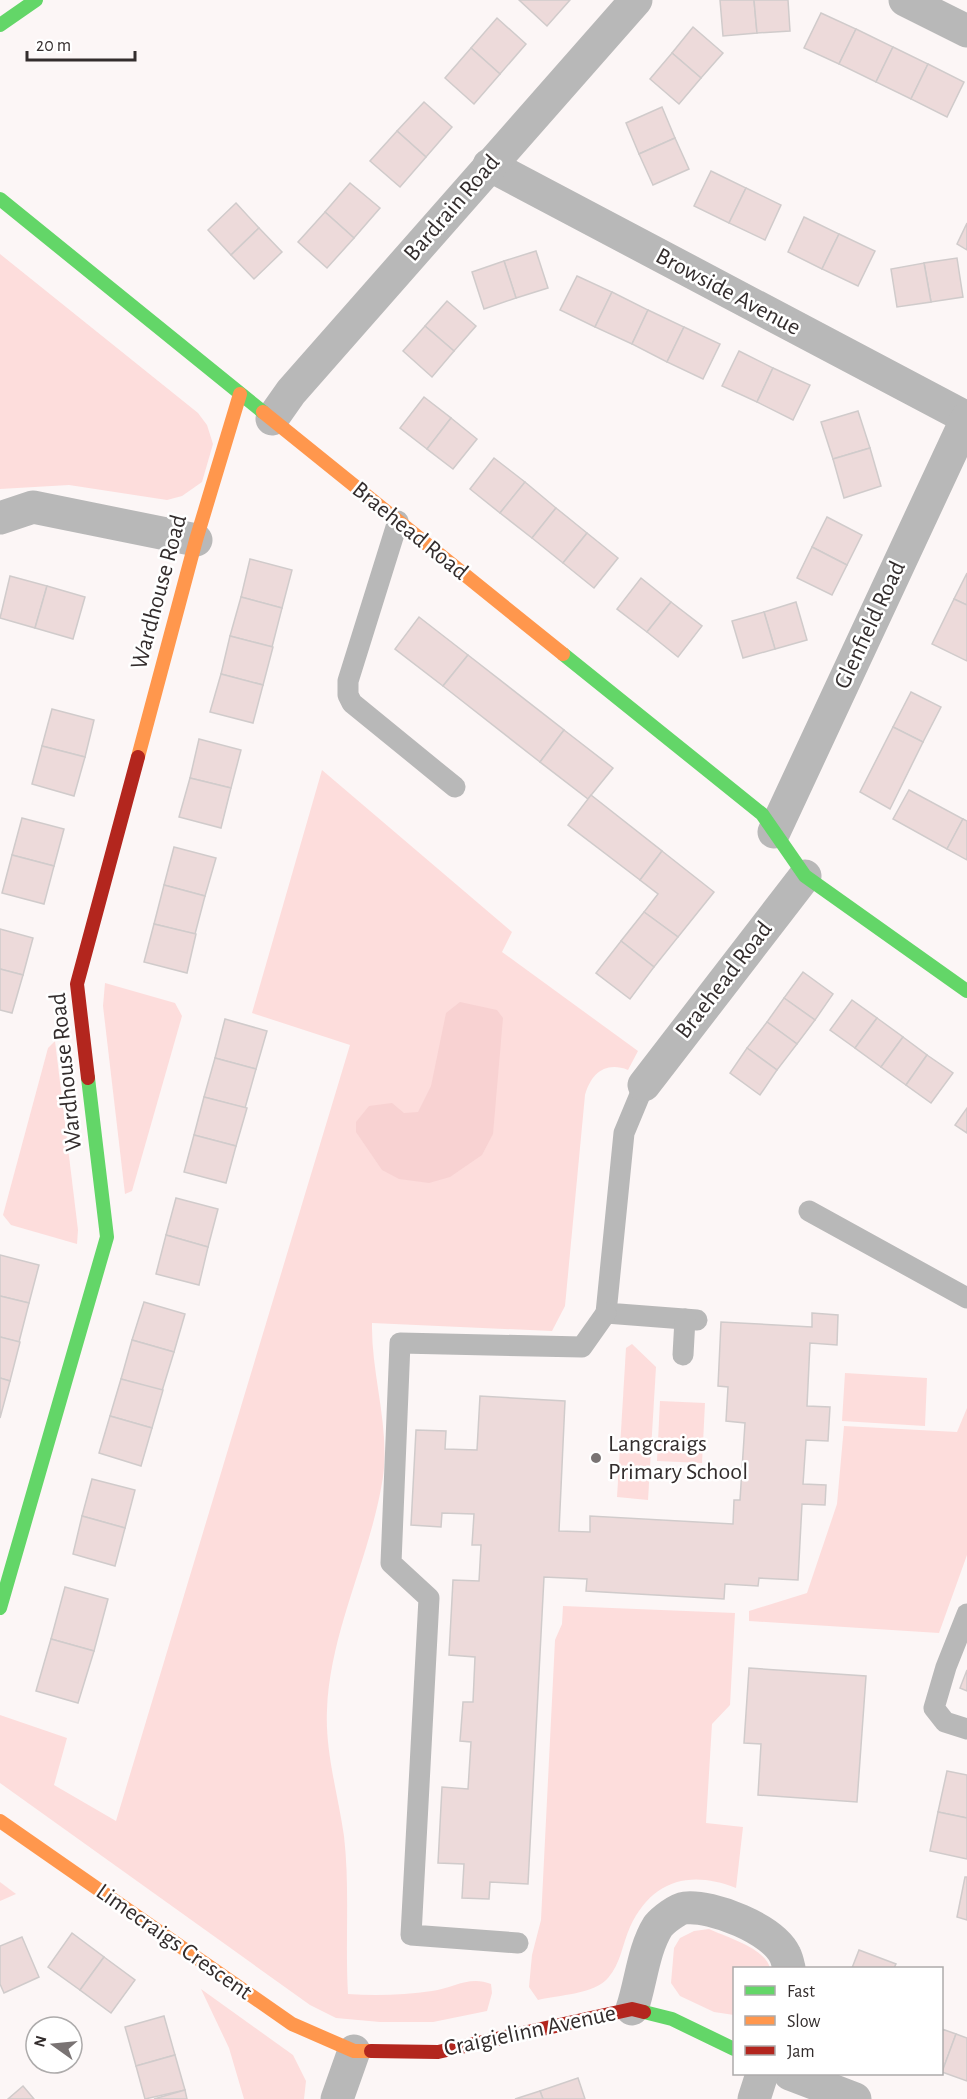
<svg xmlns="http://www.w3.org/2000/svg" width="967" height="2099" font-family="'Alegreya Sans',sans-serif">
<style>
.green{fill:#fddddc}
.forest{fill:#f8d2d2}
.building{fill:#eddada;stroke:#d0cbcb;stroke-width:1.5}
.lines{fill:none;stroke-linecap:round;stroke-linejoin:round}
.lane{stroke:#b8b8b8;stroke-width:21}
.street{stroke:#b8b8b8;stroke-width:33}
.fast{stroke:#63d668;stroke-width:14}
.slow{stroke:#ff974d;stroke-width:14}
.jam{stroke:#b3261e;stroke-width:14}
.poi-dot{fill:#797373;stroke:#fff;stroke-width:2}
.labels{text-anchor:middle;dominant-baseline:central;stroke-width:5;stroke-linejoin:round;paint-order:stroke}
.street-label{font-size:24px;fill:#332d2d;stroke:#fff}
.poi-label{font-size:24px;fill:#332d2d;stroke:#fff;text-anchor:start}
</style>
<rect width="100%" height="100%" fill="#fcf6f6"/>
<g class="green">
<path d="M0,254L198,413L207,425L213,444L202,482L182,496L167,500L69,485L0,489Z"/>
<path d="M322,770L512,932L502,952L638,1051L628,1070C605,1061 591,1074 585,1095L565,1306L552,1331L372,1323C371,1374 390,1426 383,1477C371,1556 330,1630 327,1710C325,1752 338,1794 344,1836C350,1888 345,1941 348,1994C375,1996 405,1995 432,1991C453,1988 470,1975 491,1984L492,1993L487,2011L433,2022H380L336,2018L310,2005L0,1783V1715L67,1738L54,1785L116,1821L350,1045L252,1013Z"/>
<path d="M105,983L175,1003L182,1016L132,1191L125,1194L103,1006Z"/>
<path d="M55,1041L78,1230L77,1244L11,1225L3,1215L48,1048Z"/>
<path d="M632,1344L656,1367L648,1500L617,1497L626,1348Z"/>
<path d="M845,1373L927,1378L925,1426L842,1421Z"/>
<path d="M660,1401L705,1403L702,1463L657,1461Z"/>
<path d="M967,1408V1555L939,1633L749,1621V1611L807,1593L837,1504L844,1426L957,1432Z"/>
<path d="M563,1606L735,1613L730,1705L712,1724L706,1823L743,1827L736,1888C690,1870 652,1880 630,1927C622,1945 621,1963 608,1978C595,1994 558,1995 538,2000L529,1987L532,1955L541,1920L555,1640L562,1624Z"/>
<path d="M0,1882L16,1894L0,1901Z"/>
<path d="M709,1929C726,1937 765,1948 770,1968H734V2015L714,2012L680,1996L671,1983L674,1948L680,1938L694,1931Z"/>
<path d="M201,1989L293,2055L306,2081L304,2099H244L229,2048Z"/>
</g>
<path class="forest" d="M460,1002L497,1010L503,1018L493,1134L482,1155L450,1177L429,1183L399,1179L382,1170L356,1132V1122L369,1106L392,1103L404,1113L418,1112L431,1086L446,1013Z"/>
<g class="building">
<path d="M519,0H570L547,26Z"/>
<path d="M720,0H754L757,33L723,36Z"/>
<path d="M754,0H788L790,31L757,33Z"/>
<path d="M821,13L856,29L839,64L804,48Z"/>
<path d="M497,18L526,44L500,74L471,48Z"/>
<path d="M693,27L723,53L701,78L672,53Z"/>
<path d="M856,29L893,47L876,82L839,64Z"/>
<path d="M893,47L928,64L911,99L876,82Z"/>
<path d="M471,48L500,74L474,104L445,78Z"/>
<path d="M672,53L701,78L679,104L650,79Z"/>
<path d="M928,64L964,82L947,117L911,99Z"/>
<path d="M424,102L452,127L426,157L397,131Z"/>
<path d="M662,107L675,138L639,154L626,123Z"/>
<path d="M397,131L426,157L400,187L370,161Z"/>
<path d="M675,138L689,169L653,185L639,154Z"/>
<path d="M711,171L746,188L729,223L694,206Z"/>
<path d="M350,183L380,208L354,238L325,212Z"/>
<path d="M746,188L781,205L765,240L729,223Z"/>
<path d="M236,203L259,228L231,255L208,230Z"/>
<path d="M325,212L354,238L327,268L298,242Z"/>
<path d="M804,217L839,234L822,269L788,252Z"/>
<path d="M967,223V250L957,244Z"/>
<path d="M259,228L282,252L254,279L231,255Z"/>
<path d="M839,234L875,251L858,286L822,269Z"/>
<path d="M536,251L548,288L516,298L504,261Z"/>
<path d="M957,258L963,297L931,302L924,263Z"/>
<path d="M504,261L516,298L484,309L472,272Z"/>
<path d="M924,263L931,302L897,307L891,269Z"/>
<path d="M577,276L612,292L595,327L560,310Z"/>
<path d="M612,292L648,310L632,344L595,327Z"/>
<path d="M447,301L476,326L454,351L425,326Z"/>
<path d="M648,310L684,327L667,362L632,344Z"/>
<path d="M425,326L454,351L432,377L403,351Z"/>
<path d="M684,327L720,344L703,379L667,362Z"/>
<path d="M739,351L773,368L757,402L722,386Z"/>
<path d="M773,368L810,385L793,420L757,402Z"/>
<path d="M424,397L451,418L427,449L400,428Z"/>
<path d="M858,411L870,448L833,459L821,422Z"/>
<path d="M451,418L477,439L453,469L427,449Z"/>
<path d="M870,448L881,486L844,498L833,459Z"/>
<path d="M494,458L525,482L500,513L470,489Z"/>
<path d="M525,482L556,508L532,538L500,513Z"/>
<path d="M556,508L587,533L563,563L532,538Z"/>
<path d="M827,517L862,535L847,565L812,547Z"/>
<path d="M587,533L618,558L594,588L563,563Z"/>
<path d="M812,547L847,565L832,595L797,578Z"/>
<path d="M250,559L292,570L282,608L241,597Z"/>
<path d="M967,573V605L954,599Z"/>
<path d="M10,576L47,586L35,628L0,618Z"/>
<path d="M641,578L671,602L647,632L617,609Z"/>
<path d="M47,586L85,597L73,639L35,628Z"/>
<path d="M241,597L282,608L272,647L230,636Z"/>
<path d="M954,599L967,605V661L932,644Z"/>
<path d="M671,602L702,626L678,657L647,632Z"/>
<path d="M796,602L807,640L775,649L764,612Z"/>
<path d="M764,612L775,649L743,658L732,621Z"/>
<path d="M419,617L468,655L443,686L395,649Z"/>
<path d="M230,636L273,647L263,685L221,674Z"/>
<path d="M468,655L564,730L540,762L443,686Z"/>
<path d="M221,674L263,685L253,723L210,712Z"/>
<path d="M911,692L941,707L923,742L893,727Z"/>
<path d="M52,709L94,720L85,757L42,746Z"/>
<path d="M893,727L923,742L890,809L860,792Z"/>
<path d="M564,730L613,768L588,799L540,762Z"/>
<path d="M199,739L241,750L231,788L190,778Z"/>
<path d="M42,746L85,757L74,796L32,784Z"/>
<path d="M190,778L231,788L221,828L179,817Z"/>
<path d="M909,790L963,819L947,849L893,819Z"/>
<path d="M591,795L662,851L640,880L568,825Z"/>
<path d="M22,818L64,829L54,866L12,855Z"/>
<path d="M963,819L967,821V860L947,849Z"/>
<path d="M174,847L216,858L205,896L164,885Z"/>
<path d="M662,851L714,892L678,937L644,912L658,894L640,880Z"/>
<path d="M12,855L54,866L44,904L2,893Z"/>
<path d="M164,885L205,896L195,934L154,924Z"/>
<path d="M644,912L678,937L654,967L621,941Z"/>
<path d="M154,924L196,934L187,973L144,962Z"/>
<path d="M0,929L33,938L23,975L0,969Z"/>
<path d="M621,941L654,967L630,999L596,973Z"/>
<path d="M0,969L23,975L12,1013L0,1010Z"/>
<path d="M803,972L833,994L815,1020L784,998Z"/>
<path d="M784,998L815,1020L797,1044L767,1022Z"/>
<path d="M852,1000L877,1018L855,1048L830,1030Z"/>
<path d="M877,1018L903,1037L881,1067L855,1048Z"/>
<path d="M225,1019L267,1031L256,1069L215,1058Z"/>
<path d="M767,1022L797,1044L777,1070L747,1048Z"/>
<path d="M903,1037L927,1055L906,1085L881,1067Z"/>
<path d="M747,1048L777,1070L760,1095L730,1073Z"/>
<path d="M927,1055L953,1073L931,1103L906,1085Z"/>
<path d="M215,1058L256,1069L245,1108L204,1097Z"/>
<path d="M204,1097L247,1108L236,1146L194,1135Z"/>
<path d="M967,1108V1133L955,1125Z"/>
<path d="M194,1135L236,1146L226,1183L184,1172Z"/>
<path d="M176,1198L218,1209L208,1247L166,1235Z"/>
<path d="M166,1235L208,1247L199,1285L156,1274Z"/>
<path d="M0,1255L39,1265L29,1303L0,1296Z"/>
<path d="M0,1296L29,1303L19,1342L0,1337Z"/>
<path d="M144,1302L185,1314L174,1352L132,1340Z"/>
<path d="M812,1313L838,1315L837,1345L810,1343L807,1406L830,1407L828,1441L806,1440L803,1484L826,1485L825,1505L802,1504L798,1580L759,1578L758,1586L725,1584L724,1599L586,1591L587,1579L544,1577L528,1884L490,1882L489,1899L462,1898L464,1864L438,1863L442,1787L468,1789L471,1742L460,1741L463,1702H473L475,1657L449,1655L453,1580L479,1581L481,1545H472L474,1514L442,1513L441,1527L411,1525L416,1430L446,1431L445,1449L477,1450L480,1396L565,1401L559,1531L590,1532V1516L733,1524L734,1500H740L745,1423L726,1421L728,1387L718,1386L721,1322L812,1327Z"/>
<path d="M0,1337L20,1342L10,1381L0,1378Z"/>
<path d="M132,1340L174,1352L162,1391L121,1379Z"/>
<path d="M0,1378L10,1381L0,1418Z"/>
<path d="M121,1379L163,1390L152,1428L110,1416Z"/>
<path d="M110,1416L152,1428L141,1466L99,1453Z"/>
<path d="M92,1479L135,1490L125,1528L82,1516Z"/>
<path d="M82,1516L125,1528L115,1566L73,1554Z"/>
<path d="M65,1587L108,1599L94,1651L51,1639Z"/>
<path d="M51,1639L94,1651L78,1703L36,1691Z"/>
<path d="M749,1668L866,1676L857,1802L758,1795L761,1744L744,1743Z"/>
<path d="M967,1670V1691L960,1688Z"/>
<path d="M947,1771L967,1775V1818L938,1812Z"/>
<path d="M938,1812L967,1818V1859L930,1851Z"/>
<path d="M965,1877H967V1920L957,1917Z"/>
<path d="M72,1933L104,1957L80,1990L48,1967Z"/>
<path d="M22,1937L39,1977L4,1993L0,1984V1946Z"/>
<path d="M859,1950L896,1964L894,1968H852Z"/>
<path d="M104,1957L135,1980L111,2013L80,1990Z"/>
<path d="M164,2016L175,2055L136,2066L125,2027Z"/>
<path d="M942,2029L956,2034L942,2072Z"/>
<path d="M956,2034L967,2038V2081L942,2072Z"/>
<path d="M175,2055L185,2090L145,2099L136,2066Z"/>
<path d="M578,2078L585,2099H543L540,2091Z"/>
<path d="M23,2086L34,2099H8Z"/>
<path d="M185,2090L187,2099H154Z"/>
<path d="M540,2091L543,2099H515Z"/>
</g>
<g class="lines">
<g class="lane">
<path d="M398,521L348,681V695L352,703L455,787"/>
<path d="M644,1085L624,1133L606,1313L697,1320"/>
<path d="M809,1211L967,1298"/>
<path d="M683,1355L685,1319"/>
<path d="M967,1614L946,1667L934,1708L945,1722L967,1729"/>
<path d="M518,1943L411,1935L429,1598L391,1563L400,1343L582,1347L606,1313"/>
</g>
<g class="street">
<path d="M905,0L967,31"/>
<path d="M489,165L967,418"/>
<path d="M272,419L291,392L636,0"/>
<path d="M0,518L33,507L196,540"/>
<path d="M774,832L967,418"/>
<path d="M644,1085L805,876"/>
<path d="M632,2009C641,1983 643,1950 658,1926C663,1920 677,1909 685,1908C712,1905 773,1929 785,1955C787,1959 788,1964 789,1968"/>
<path d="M790,2074L855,2099"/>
<path d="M337,2099L354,2051"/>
<path d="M754,2099L762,2074"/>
</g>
<g class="fast">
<path d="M0,25L36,0"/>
<path d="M0,199L263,412"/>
<path d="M563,654L762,814L805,876L967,991"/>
<path d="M0,1608L107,1237L88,1078"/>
<path d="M644,2012L672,2019L734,2049"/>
</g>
<g class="slow">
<path d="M263,412L563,654"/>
<path d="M138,757L196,540L240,394"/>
<path d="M0,1821L292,2024L354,2051H371"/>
</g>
<g class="jam">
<path d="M88,1078L77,984L138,757"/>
<path d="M371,2051L438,2052L632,2009L644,2012"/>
</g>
</g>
<circle class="poi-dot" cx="596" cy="1458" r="6"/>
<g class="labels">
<g class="street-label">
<text transform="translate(452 208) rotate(-49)">Bardrain Road</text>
<text transform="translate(728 292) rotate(28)">Browside Avenue</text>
<text transform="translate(410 531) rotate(39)">Braehead Road</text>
<text transform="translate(159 592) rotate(-75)">Wardhouse Road</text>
<text transform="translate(870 625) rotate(-65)">Glenfield Road</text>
<text transform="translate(724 980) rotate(-52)">Braehead Road</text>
<text transform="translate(66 1072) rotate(-96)">Wardhouse Road</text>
<text transform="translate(174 1942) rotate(35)">Limecraigs Crescent</text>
<text transform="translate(530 2031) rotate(-12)">Craigielinn Avenue</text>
</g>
<g class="poi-label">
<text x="608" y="1444">Langcraigs<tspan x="608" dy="28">Primary School</tspan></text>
</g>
</g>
<rect x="733" y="1967" width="210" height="108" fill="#ffffff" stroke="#adabab" stroke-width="1.5"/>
<rect x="745" y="1986" width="30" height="9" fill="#63d668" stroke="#adabab" stroke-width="1.5"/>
<text x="787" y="1997" font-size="18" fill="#332d2d">Fast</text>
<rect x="745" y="2016" width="30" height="9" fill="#ff974d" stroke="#adabab" stroke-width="1.5"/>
<text x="787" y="2027" font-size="18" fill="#332d2d">Slow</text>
<rect x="745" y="2046" width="30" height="9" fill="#b3261e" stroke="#adabab" stroke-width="1.5"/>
<text x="787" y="2057" font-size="18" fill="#332d2d">Jam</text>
<g transform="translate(54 2045) rotate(285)"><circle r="28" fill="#ffffff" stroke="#adabab" stroke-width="1.5"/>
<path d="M0-4.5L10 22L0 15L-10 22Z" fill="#797373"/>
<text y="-9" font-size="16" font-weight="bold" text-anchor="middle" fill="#332d2d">N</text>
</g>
<path d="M27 51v9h108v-9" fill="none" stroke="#332d2d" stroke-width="3"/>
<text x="36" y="51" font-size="18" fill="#332d2d" stroke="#ffffff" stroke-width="4.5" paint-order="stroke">20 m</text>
</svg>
